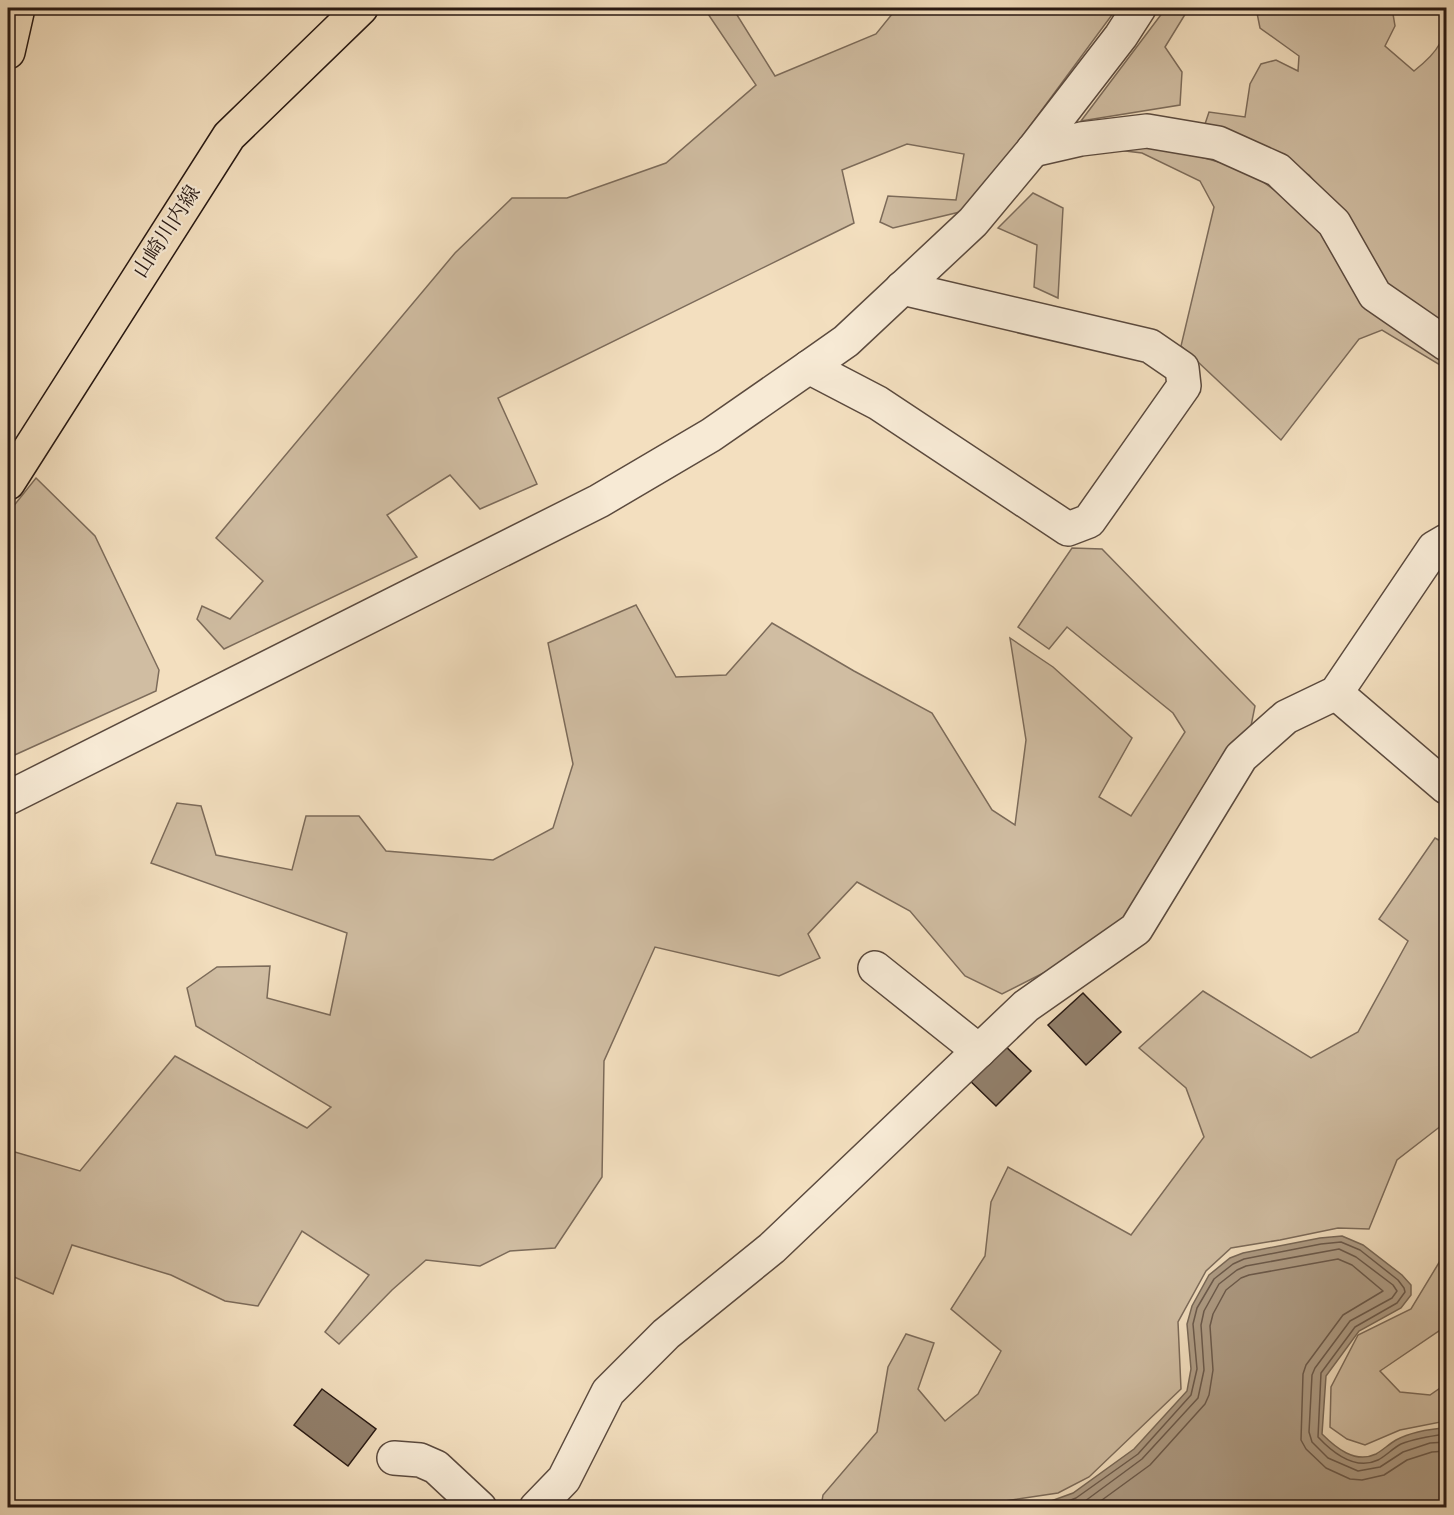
<svg xmlns="http://www.w3.org/2000/svg" width="1454" height="1515" font-family="'Libre Bodoni','Noto Serif JP',serif">
<style>
.green{fill:#d0bda2;stroke:#7c6b5a;stroke-width:1.5}
.water{fill:#ae9c85;stroke:#786857;stroke-width:1.5}
.lines{fill:none;stroke-linecap:round;stroke-linejoin:round}
.shore{stroke:#6b5a4c;stroke-width:1.5}
.building{fill:#92806c;stroke:#281913;stroke-width:1.5}
.minor-casing{stroke:#5b4a3e;stroke-width:36}
.major-casing{stroke:#281913;stroke-width:36}
.minor{stroke:#f7ead5;stroke-width:33}
.major{stroke:#f3dfbf;stroke-width:33}
.labels{text-anchor:middle;dominant-baseline:central;stroke-width:4.5;stroke-linejoin:round;paint-order:stroke}
.street-label{font-size:21px;fill:#281913;stroke:#f7ead5}
</style>
<rect width="100%" height="100%" fill="#f3dfbf"/>
<filter id="stains"><feTurbulence type="fractalNoise" baseFrequency=".00333" numOctaves="4"/><feColorMatrix values="0 0 0 0 .2 0 0 0 0 .09 0 0 0 0 .02 0 0 0 .5 -.17"/></filter>
<radialGradient id="worn" r=".72"><stop offset=".6" stop-color="#630" stop-opacity="0"/><stop offset="1" stop-color="#630" stop-opacity=".3"/></radialGradient>
<g class="green">
<path d="M704,8H736L737,15L775,76L876,34L897,8H1117L968,210L893,228L880,222L888,196L956,200L964,154L907,144L842,170L854,223L498,398L537,484L480,509L450,475L387,515L417,557L224,649L197,619L202,606L230,619L263,581L216,538L455,253L512,198H567L666,163L756,85Z"/>
<path d="M1166,8H1189L1165,47L1182,72L1180,105L1081,121Z"/>
<path d="M1256,8H1392L1395,26L1385,46L1414,71C1438,52 1448,39 1444,8H1446V332L1379,285L1348,221L1309,175L1265,148L1205,124L1209,112L1245,117L1250,84L1261,64L1276,60L1298,71L1299,56L1260,28Z"/>
<path d="M1148,142L1247,170L1326,228L1445,356L1440,365L1382,330L1359,339L1281,440L1181,346L1214,207L1200,181L1142,153L1100,148Z"/>
<path d="M1033,193L1063,208L1058,298L1034,287L1037,245L998,228Z"/>
<path d="M36,478L95,536L159,670L156,691L8,758V513Z"/>
<path d="M1072,548L1102,549L1255,706L1250,731L1125,920L1079,955L1002,994L965,976L910,911L857,882L808,934L820,958L779,976L655,947L604,1061L602,1177L555,1248L510,1251L480,1266L426,1260L392,1290L339,1344L325,1332L369,1275L302,1231L258,1306L225,1301L171,1275L72,1245L53,1294L12,1276H8V1150L80,1171L175,1056L307,1128L331,1107L196,1026L187,988L217,967L270,966L267,998L330,1015L347,933L151,863L177,803L201,806L216,855L292,870L306,816H359L386,851L493,860L553,828L573,764L548,643L636,605L676,677L726,675L772,623L854,671L932,713L992,810L1015,825L1026,740L1010,638L1053,667L1132,738L1099,797L1131,816L1185,732L1173,713L1067,627L1049,649L1018,627Z"/>
<path d="M1435,838L1446,844V1122L1397,1160L1369,1229L1338,1228L1280,1240L1231,1248L1206,1271L1178,1322L1181,1389L1089,1477L1058,1493L959,1508L821,1507L823,1495L877,1432L888,1367L906,1334L934,1343L918,1389L945,1421L978,1394L1001,1351L951,1309L985,1256L991,1202L1008,1167L1131,1235L1204,1137L1186,1088L1139,1048L1203,991L1311,1058L1358,1032L1408,941L1379,919Z"/>
<path d="M1446,1251V1326L1380,1371L1400,1392L1430,1395L1446,1384V1421L1400,1430L1365,1445L1347,1439L1330,1427L1331,1387L1358,1335L1411,1309Z"/>
</g>
<path class="water" d="M1342,1236L1363,1245L1402,1275L1411,1285V1295L1401,1308L1359,1331L1326,1376L1322,1434C1336,1448 1355,1464 1376,1454C1383,1450 1389,1444 1396,1440C1411,1432 1430,1429 1446,1428V1507H1017L1040,1505L1073,1493L1134,1449L1187,1391L1191,1369L1187,1324L1192,1306L1209,1275L1230,1258L1243,1253L1320,1238Z"/>
<g class="lines">
<g class="shore">
<path d="M1050,1508L1076,1498L1138,1454L1191,1395L1197,1369L1193,1324L1197,1308L1214,1279L1233,1264L1244,1259L1321,1244L1341,1242L1360,1250L1398,1280L1404,1288L1405,1292L1397,1303L1355,1327L1321,1373L1318,1437C1333,1453 1355,1471 1378,1460C1386,1456 1393,1448 1401,1444C1416,1438 1431,1436 1446,1434"/>
<path d="M1073,1508L1081,1504L1142,1459L1198,1398L1204,1370L1201,1325L1204,1311L1219,1284L1237,1270L1246,1266L1339,1249L1356,1257L1393,1285L1397,1291L1392,1298L1350,1321L1315,1368L1312,1375L1309,1432L1312,1442L1328,1458L1358,1471L1380,1467L1403,1452L1430,1443L1446,1442"/>
<path d="M1091,1508L1150,1465L1205,1404L1209,1395L1213,1370L1210,1326L1213,1314L1226,1290L1241,1278L1249,1275L1338,1259L1352,1265L1383,1291L1343,1315L1306,1365L1303,1374L1301,1440L1306,1449L1326,1468L1350,1479L1362,1480L1384,1475L1407,1460L1432,1452L1446,1451"/>
</g>
</g>
<g class="building">
<path d="M1083,993L1121,1032L1086,1065L1048,1025Z"/>
<path d="M996,1037L1031,1071L996,1106L961,1072Z"/>
<path d="M322,1389L376,1429L348,1466L294,1425Z"/>
</g>
<g class="lines">
<defs>
<g id="minor">
<path d="M1033,150L1081,139L1147,131L1218,143L1278,170L1334,223L1375,295L1446,344"/>
<path d="M809,367L878,403L1068,529L1089,521L1184,386L1182,368L1150,346L902,288"/>
<path d="M1336,693L1446,787"/>
<path d="M8,798L599,501L711,435L809,367L846,341L973,222L1033,150L1121,36L1139,8"/>
<path d="M875,968L979,1051"/>
<path d="M394,1458L420,1460L436,1467L480,1508"/>
<path d="M536,1508L564,1479L608,1392L666,1334L772,1248L1026,1006L1136,929L1241,757L1286,717L1336,693L1434,548L1446,541"/>
</g>
<g id="major">
<path d="M8,52L18,8"/>
<path d="M8,483L229,136L361,8"/>
</g>
</defs>
<use href="#minor" class="minor-casing"/>
<use href="#major" class="major-casing"/>
<use href="#minor" class="minor"/>
<use href="#major" class="major"/>
</g>
<g class="labels">
<g class="street-label">
<text transform="translate(167 232) rotate(-57)">山崎川内線</text>
</g>
</g>
<rect width="1454" height="1515" fill="none" stroke="#f3dfbf" stroke-width="30"/>
<rect x="9" y="9" width="1436" height="1497" fill="none" stroke="#281913" stroke-width="3"/>
<rect x="15" y="15" width="1424" height="1485" fill="none" stroke="#281913" stroke-width="1.5"/>
<rect width="100%" height="100%" filter="url(#stains)"/>
<rect width="100%" height="100%" fill="url(#worn)"/>
</svg>
